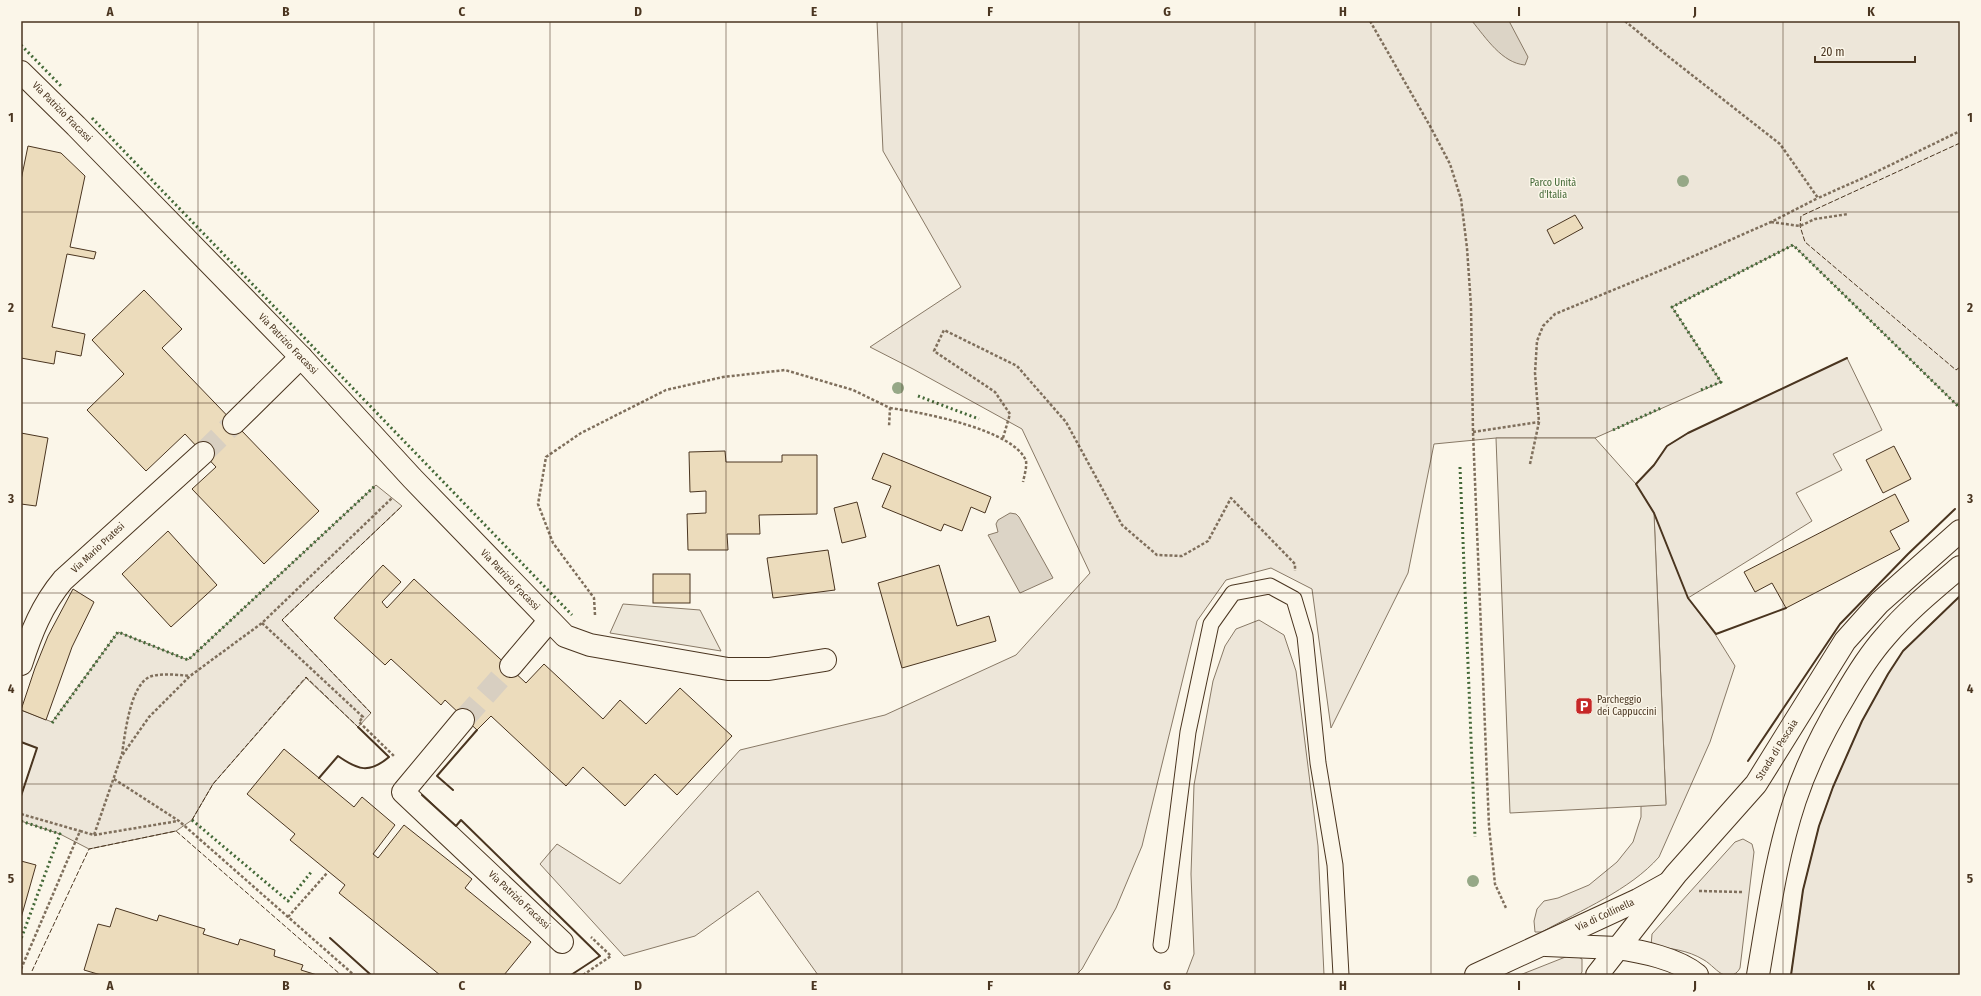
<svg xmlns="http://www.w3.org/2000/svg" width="1981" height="996" font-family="'Fira Sans Condensed',sans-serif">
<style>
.green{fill:#ede6d9;stroke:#887966}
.parking{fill:#ede7d9;stroke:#887966}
.water{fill:#dcd4c6;stroke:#887966}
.building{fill:#ecdcbc;stroke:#4a3520}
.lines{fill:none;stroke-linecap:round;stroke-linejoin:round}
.street-tunnel{stroke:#d8cfc1;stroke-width:22;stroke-dasharray:22 11;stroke-linecap:butt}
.lane-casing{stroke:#4a3520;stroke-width:17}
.street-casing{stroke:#4a3520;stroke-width:24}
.primary-casing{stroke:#4a3520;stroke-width:24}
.path{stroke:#7f6f5c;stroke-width:2.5;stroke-dasharray:3 2;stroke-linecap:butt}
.lane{stroke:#fbf6e9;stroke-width:15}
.street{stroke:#fbf6e9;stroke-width:22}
.primary{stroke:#fbf6e9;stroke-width:22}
.hedge{stroke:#436837;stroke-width:3;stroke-dasharray:2 3;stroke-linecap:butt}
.fence{stroke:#4a3520;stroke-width:1;stroke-dasharray:5 2;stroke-linecap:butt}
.wall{stroke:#4a3520;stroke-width:2}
.tree{fill:#96a887}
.grid{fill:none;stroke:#4a3520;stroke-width:1;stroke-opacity:0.55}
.labels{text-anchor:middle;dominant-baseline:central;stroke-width:3;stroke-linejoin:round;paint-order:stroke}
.street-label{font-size:10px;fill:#4a3520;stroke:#fbf6e9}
.park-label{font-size:10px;fill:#436837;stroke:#fbf6e9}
.poi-label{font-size:10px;fill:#4a3520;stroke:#fbf6e9;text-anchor:start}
.neatline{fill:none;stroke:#4a3520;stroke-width:1.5}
.grid-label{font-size:13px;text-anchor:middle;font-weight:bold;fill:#4a3520}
</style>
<rect width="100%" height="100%" fill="#fbf6e9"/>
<g class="green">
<path d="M877,21H1960V408L1793,245L1672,307L1721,382L1595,438H1496L1434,444L1408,573L1331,728L1312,589L1271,568L1226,580L1197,621L1142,846L1116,908L1082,969L1076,975H818L758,891L695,936L624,956L540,864L557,844L620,884L740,750L885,715L1016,655L1090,573L1022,429L913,369L870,347L961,287L883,151Z"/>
<path d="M1847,358L1882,430L1833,454L1842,470L1796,493L1812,521L1688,598L1715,634L1735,666L1710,742L1659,857C1630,890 1581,910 1542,932H1535L1534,921L1537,909L1544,901L1558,898L1589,885L1617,862L1633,842L1641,817V806L1666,804L1654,513L1636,484L1654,465L1667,446L1688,433Z"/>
<path d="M376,485L402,506L282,620L371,713L358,727L306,678L213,784L192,820L176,831L89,849L60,834L21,821V796L37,748L21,742V710L52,722L118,632L188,660Z"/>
<path d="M1960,596V975H1791L1803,890L1819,826L1833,787L1862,721L1888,674L1903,651Z"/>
<path d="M1259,620L1284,635L1296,671L1318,846L1324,975H1186L1194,954L1191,874L1194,785L1213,681L1225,646L1236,629Z"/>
<path d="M1743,839L1752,844L1754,852L1740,968C1737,974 1731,977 1724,975C1717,972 1711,964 1704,960C1688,950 1669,948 1651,946L1652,934L1735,842Z"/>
<path d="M1573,954L1582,959V972L1580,975H1520Z"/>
</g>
<g class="parking">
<path d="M1496,438H1595L1636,484L1654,513L1666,805L1510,813Z"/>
<path d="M623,604L700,610L721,651L610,633Z"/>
</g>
<g class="water">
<path d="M1472,21H1509L1528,57L1525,65C1502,63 1486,38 1472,21Z"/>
<path d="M1010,513L1016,514L1019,517L1053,578L1020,593L988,535L998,532L996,524L998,520Z"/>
</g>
<g class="building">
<path d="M28,146L61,153L85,176L70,247L96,252L94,259L67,254L52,327L85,334L81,356L56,351L54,364L21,358V180Z"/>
<path d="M1575,215L1583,228L1554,244L1547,230Z"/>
<path d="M144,290L182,329L162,348L319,511L264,564L192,489L216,467L185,434L146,471L87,410L124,374L92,340Z"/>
<path d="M21,433L48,438L36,506L21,504Z"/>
<path d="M1894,446L1911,479L1883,493L1866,460Z"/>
<path d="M725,451L726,462H782V455H817V514L759,515L760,534H727L728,550H688L687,514L706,513V491L690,492L689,452Z"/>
<path d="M883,453L991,497L985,513L971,507L962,531L944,524L941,531L882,507L891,486L872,479Z"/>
<path d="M1895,494L1909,521L1890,531L1900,549L1786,608L1772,583L1755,592L1744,572Z"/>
<path d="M857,502L866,537L842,543L834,508Z"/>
<path d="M168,531L217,585L171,627L122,574Z"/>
<path d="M828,550L835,590L773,598L767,558Z"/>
<path d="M383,565L401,582L382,602L387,608L414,579L526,683L544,664L603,719L620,700L646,724L680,688L732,736L677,795L655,774L625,806L583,767L566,786L491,716L477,730L445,700L441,705L391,659L385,665L334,618Z"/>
<path d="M939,565L957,626L989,616L996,641L902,668L878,583Z"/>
<rect x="653" y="574" width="37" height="29"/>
<path d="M73,589L94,602L72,647L46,720L21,710L35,668L48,636Z"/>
<path d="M284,749L354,807L362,797L395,825L373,854L378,858L404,825L472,879L465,888L531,942L504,975H440L339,893L345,885L290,840L295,834L247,794Z"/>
<path d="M21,861L36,865L21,918Z"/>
<path d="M116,908L157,921L159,915L205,929L203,934L238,945L240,939L275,950L274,956L303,965L301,970L317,975H101L84,970L98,924L110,927Z"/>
</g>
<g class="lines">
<g class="street-tunnel">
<path d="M203,453L234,423"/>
<path d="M463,720L511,666"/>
</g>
<defs>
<path id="lane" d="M1161,945L1188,732L1211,624L1233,593L1270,586L1294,599L1305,636L1318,763L1335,865L1341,975"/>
<g id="street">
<path d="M21,72L76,126L301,357L412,478L565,636L590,645L728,669H769L825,660"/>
<path d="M234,423L301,357"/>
<path d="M21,664C31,633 42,605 63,580L203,453"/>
<path d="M511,666L549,621"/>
<path d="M463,720L403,792L562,942"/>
<path d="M1546,945L1617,948"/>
<path d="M1476,975L1638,900L1667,884"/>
</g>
<g id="primary">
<path d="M1617,948C1641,951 1678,959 1697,975"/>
<path d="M1597,975L1676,874L1756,784L1845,641L1879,603L1960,531"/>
<path d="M1758,975C1768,917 1776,857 1795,800C1807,764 1824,730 1844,697C1856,676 1869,655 1885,637C1907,611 1934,589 1960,567"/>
</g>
</defs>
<use href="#lane" class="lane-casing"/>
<use href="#street" class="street-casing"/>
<use href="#primary" class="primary-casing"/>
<g class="path">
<path d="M1370,21L1430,126L1450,164L1461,199L1467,248L1471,306L1473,432L1489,826L1495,884L1506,908"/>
<path d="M1625,21L1660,50L1780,144L1818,198L1872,174L1960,131"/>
<path d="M1771,222L1800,226L1815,219L1848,214"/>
<path d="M890,408C921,412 1015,430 1026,461C1027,467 1024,477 1023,482"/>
<path d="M1473,432L1539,422"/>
<path d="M1003,438L1010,414L995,392L934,351L944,330L1017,366L1066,422L1122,525L1157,555L1182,556L1208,541L1231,498L1295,564V571"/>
<path d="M1530,464L1539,422L1535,373L1537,341L1543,326L1555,314L1669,267L1771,222L1818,198"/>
<path d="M595,615L594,598L553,543L538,504L546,457L581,433L666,390L723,377L785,370L853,390L890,408L889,427"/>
<path d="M262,623L363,717L359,722L395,757"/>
<path d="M122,754C125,735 130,682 152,676C164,673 178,675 190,676"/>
<path d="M114,779L179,821L354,975"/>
<path d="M21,814L80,831"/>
<path d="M94,835L178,821"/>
<path d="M1699,891L1742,892"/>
<path d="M288,917L327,873"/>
<path d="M21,969L80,831L94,835L121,757L149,717L190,676L262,623L392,498"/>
<path d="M583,975L611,956L591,937"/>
</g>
<use href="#lane" class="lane"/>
<use href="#street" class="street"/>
<use href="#primary" class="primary"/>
<g class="hedge">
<path d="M21,45L62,87"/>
<path d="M92,118L572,615"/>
<path d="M1701,390L1721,382L1672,307L1793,245L1960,408"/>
<path d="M918,396L979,419"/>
<path d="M1613,430L1661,408"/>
<path d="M1460,467L1475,837"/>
<path d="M52,723L118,632L188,660L376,485"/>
<path d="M192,820L288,901L312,871"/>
<path d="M21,821L60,834L21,939"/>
</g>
<g class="fence">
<path d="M1960,143L1801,216L1800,226L1805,242L1956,370L1960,367"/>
<path d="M371,713L282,620L402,506"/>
<path d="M192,820L213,784L306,677L358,727"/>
<path d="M32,971L89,849L176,831L341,975"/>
</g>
<g class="wall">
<path d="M1786,608L1716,634L1688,598L1654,513L1636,484L1654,465L1667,446L1688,433L1847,358"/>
<path d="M21,742L37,748L21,796"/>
<path d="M1748,761L1840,624L1908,554L1955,509"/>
<path d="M319,778L338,756C358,770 369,774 389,757L358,727"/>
<path d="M453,790L437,776L477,730"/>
<path d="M422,795L456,826L461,820L600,956L571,975"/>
<path d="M330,938L371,975"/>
<path d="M1791,975L1803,890L1819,826L1833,787L1862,721L1888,674L1903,651L1960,596"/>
</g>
</g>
<g class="tree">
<circle cx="1683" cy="181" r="6"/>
<circle cx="898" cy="388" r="6"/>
<circle cx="1473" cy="881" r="6"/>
</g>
<path class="grid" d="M198,21V975M374,21V975M550,21V975M726,21V975M902,21V975M1079,21V975M1255,21V975M1431,21V975M1607,21V975M1783,21V975M21,212H1960M21,403H1960M21,593H1960M21,784H1960"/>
<defs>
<symbol id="parking-square" viewBox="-11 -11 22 22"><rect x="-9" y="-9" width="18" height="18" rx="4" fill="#c62828" stroke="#fbf6e9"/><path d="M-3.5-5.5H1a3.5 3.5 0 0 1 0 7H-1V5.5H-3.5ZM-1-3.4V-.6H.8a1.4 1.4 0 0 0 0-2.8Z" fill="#fff"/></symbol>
</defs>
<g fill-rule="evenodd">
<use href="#parking-square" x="1574" y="696" width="20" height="20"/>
</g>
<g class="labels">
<g class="street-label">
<text transform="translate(62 112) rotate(45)">Via Patrizio Fracassi</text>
<text transform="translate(288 344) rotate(46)">Via Patrizio Fracassi</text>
<text transform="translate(98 548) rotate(-43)">Via Mario Pratesi</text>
<text transform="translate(510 580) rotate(46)">Via Patrizio Fracassi</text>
<text transform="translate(1777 750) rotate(-58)">Strada di Pescaia</text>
<text transform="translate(519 900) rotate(43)">Via Patrizio Fracassi</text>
<text transform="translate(1605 915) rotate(-25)">Via di Collinella</text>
</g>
<g class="park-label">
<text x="1553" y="183">Parco Unità<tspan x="1553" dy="12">d'Italia</tspan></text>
</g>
<g class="poi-label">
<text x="1597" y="700">Parcheggio<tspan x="1597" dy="12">dei Cappuccini</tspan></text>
</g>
</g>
<rect width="1981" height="996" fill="none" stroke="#fbf6e9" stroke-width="44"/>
<path d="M1815 56v6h100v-6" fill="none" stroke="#4a3520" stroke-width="2"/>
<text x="1821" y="56" font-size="12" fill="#4a3520" stroke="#fbf6e9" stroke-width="3" paint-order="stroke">20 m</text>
<rect x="22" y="22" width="1937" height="952" class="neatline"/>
<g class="grid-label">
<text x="110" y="16">A</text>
<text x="286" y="16">B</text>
<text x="462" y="16">C</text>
<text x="638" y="16">D</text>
<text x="814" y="16">E</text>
<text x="990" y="16">F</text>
<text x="1167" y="16">G</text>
<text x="1343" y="16">H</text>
<text x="1519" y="16">I</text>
<text x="1695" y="16">J</text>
<text x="1871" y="16">K</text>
<text x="11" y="122">1</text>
<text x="1970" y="122">1</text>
<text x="11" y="312">2</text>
<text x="1970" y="312">2</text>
<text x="11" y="503">3</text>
<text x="1970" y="503">3</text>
<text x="11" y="693">4</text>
<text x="1970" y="693">4</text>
<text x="11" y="883">5</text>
<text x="1970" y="883">5</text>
<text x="110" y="990">A</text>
<text x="286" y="990">B</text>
<text x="462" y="990">C</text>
<text x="638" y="990">D</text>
<text x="814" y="990">E</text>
<text x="990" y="990">F</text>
<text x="1167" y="990">G</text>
<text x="1343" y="990">H</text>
<text x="1519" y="990">I</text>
<text x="1695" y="990">J</text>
<text x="1871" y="990">K</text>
</g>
</svg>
